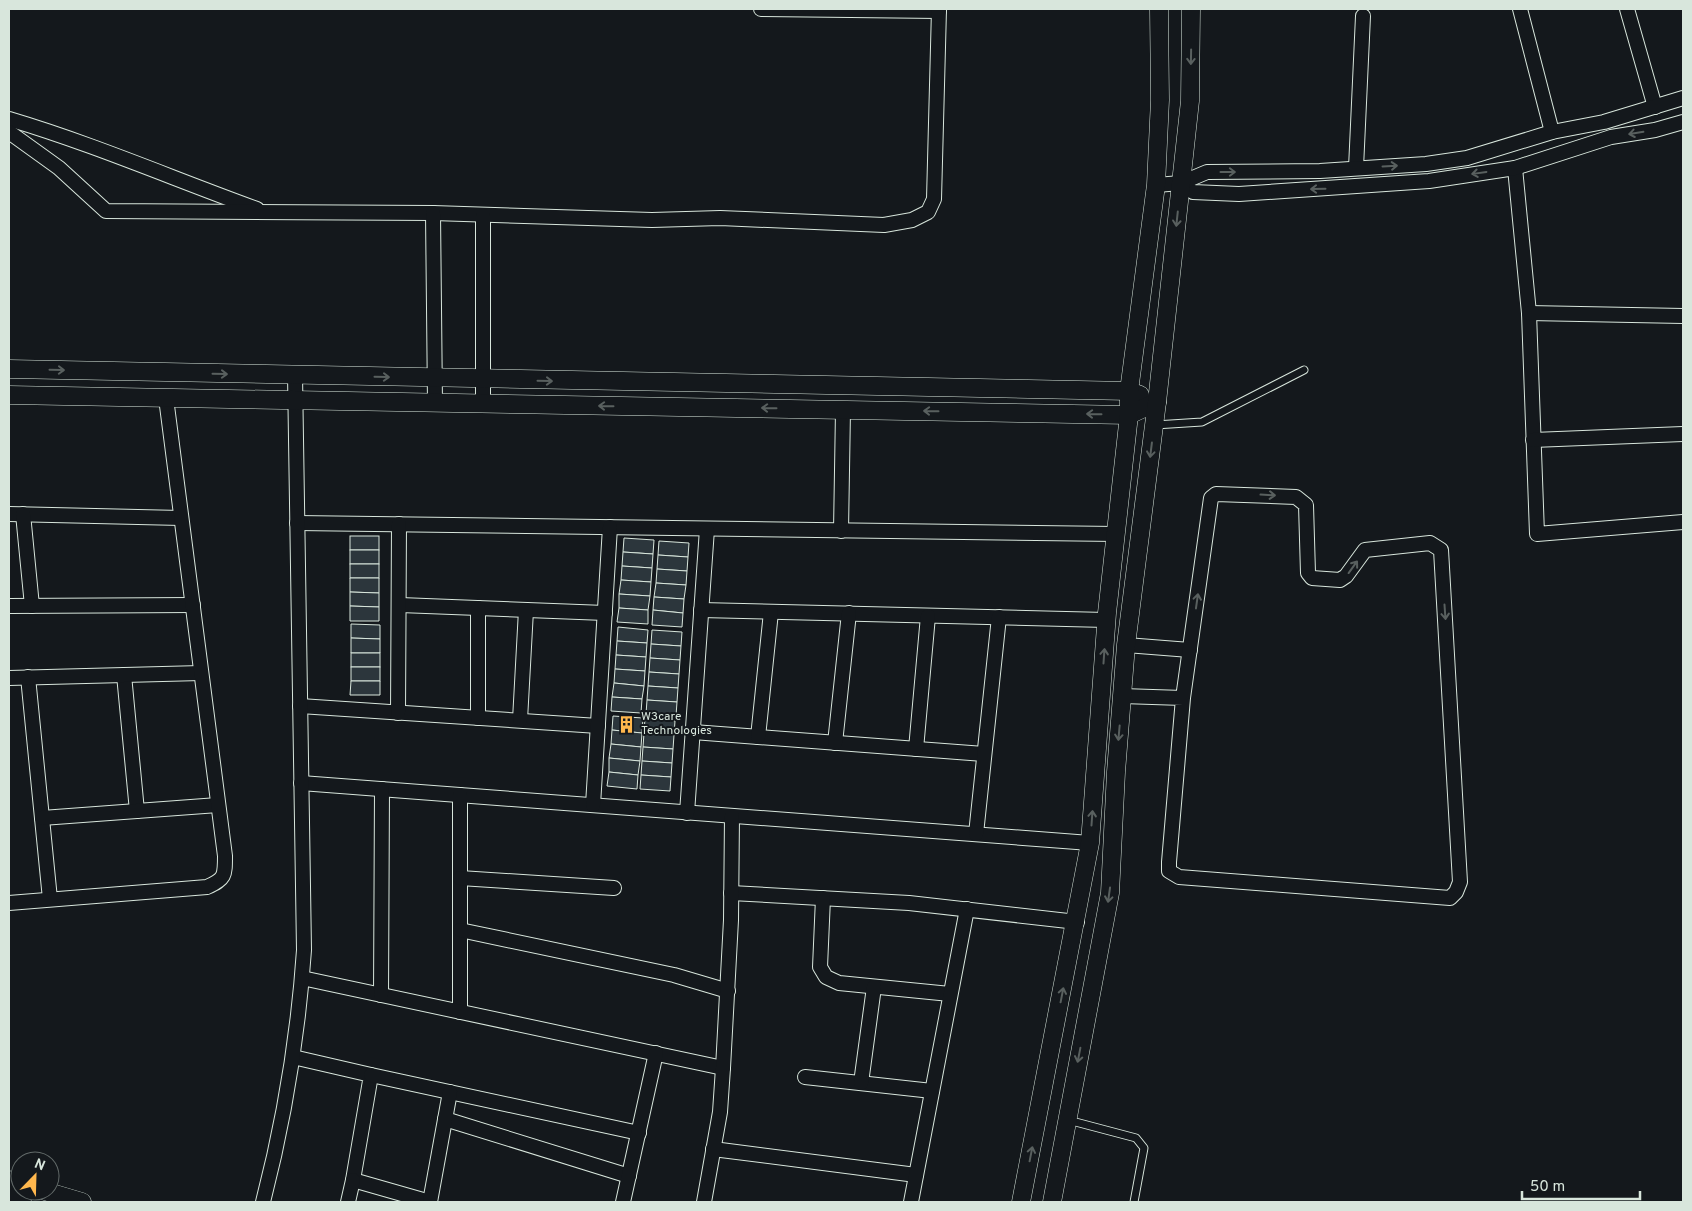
<svg xmlns="http://www.w3.org/2000/svg" width="1692" height="1211" font-family="Overpass,sans-serif">
<style>
.building{fill:#2c363c;stroke:#d8e6dc}
.lines{fill:none;stroke-linecap:round;stroke-linejoin:round}
.service-casing{stroke:#d8e6dc;stroke-width:9}
.minor-casing{stroke:#d8e6dc;stroke-width:16}
.tertiary-casing{stroke:#d8e6dc;stroke-width:19}
.service{stroke:#14181c;stroke-width:7}
.minor{stroke:#14181c;stroke-width:14}
.tertiary{stroke:#14181c;stroke-width:18}
.oneway{stroke:#59605f}
.labels{text-anchor:middle;dominant-baseline:central;stroke-width:4;stroke-linejoin:round;paint-order:stroke}
.poi-label{font-size:12px;fill:#d8e6dc;stroke:#14181c;text-anchor:start}
</style>
<rect width="100%" height="100%" fill="#14181c"/>
<g class="building">
<rect x="350" y="536" width="29" height="14"/>
<path d="M624,538L654,540L653,554L623,552Z"/>
<path d="M659,541L689,543L688,557L658,555Z"/>
<rect x="350" y="550" width="29" height="14"/>
<path d="M623,552L653,554L652,568L622,566Z"/>
<path d="M658,555L688,557L687,571L657,569Z"/>
<rect x="350" y="564" width="29" height="14"/>
<path d="M622,566L652,568L651,582L621,580Z"/>
<path d="M657,569L687,571L686,585L656,583Z"/>
<path d="M350,578H379V593L350,592Z"/>
<path d="M621,580L651,582L650,596L619,594Z"/>
<path d="M656,583L686,585L684,599L654,597Z"/>
<path d="M350,592L379,593V607L350,606Z"/>
<path d="M619,594L650,596L648,610L619,608Z"/>
<path d="M654,597L684,599L683,613L653,610Z"/>
<path d="M350,606L379,607V621H350Z"/>
<path d="M619,608L648,610V624L617,622Z"/>
<path d="M653,610L683,613L682,627L652,625Z"/>
<path d="M351,624L380,625V639L351,638Z"/>
<path d="M618,627L648,630L647,643L617,641Z"/>
<path d="M652,630L682,632L681,646L651,644Z"/>
<path d="M351,638L380,639V653H351Z"/>
<path d="M617,641L647,643L646,657L616,655Z"/>
<path d="M651,644L681,646L680,660L650,658Z"/>
<rect x="351" y="653" width="29" height="14"/>
<path d="M616,655L646,657L645,671L615,669Z"/>
<path d="M650,658L680,660L679,674L649,672Z"/>
<rect x="351" y="667" width="29" height="14"/>
<path d="M615,669L645,671L644,686L614,683Z"/>
<path d="M649,672L679,674L678,688L648,686Z"/>
<path d="M351,681H380V695H350Z"/>
<path d="M614,683L644,686L642,699L612,697Z"/>
<path d="M648,686L678,688L677,702L647,700Z"/>
<path d="M612,697L642,699L641,713L611,711Z"/>
<path d="M647,700L677,702L676,716L646,714Z"/>
<path d="M613,716L643,718L642,733L612,730Z"/>
<path d="M645,718L675,721L674,735L644,733Z"/>
<path d="M612,730L642,733L641,747L611,744Z"/>
<path d="M644,733L674,735L673,749L643,747Z"/>
<path d="M611,744L641,747L640,761L609,758Z"/>
<path d="M643,747L673,749L672,763L642,761Z"/>
<path d="M609,758L640,761L638,775L609,772Z"/>
<path d="M642,761L672,763L671,777L641,775Z"/>
<path d="M609,772L638,775L637,789L607,786Z"/>
<path d="M641,775L671,777L670,791L640,789Z"/>
</g>
<g class="lines">
<defs>
<g id="service">
<path d="M1155,425L1202,422L1304,370"/>
<path d="M1068,1120L1136,1138L1144,1148L1134,1202"/>
</g>
<g id="minor">
<path d="M761,9L939,11"/>
<path d="M1520,9L1552,132"/>
<path d="M1627,9L1655,107"/>
<path d="M9,119C93,144 174,179 257,209"/>
<path d="M9,132L59,168L106,211L433,213L652,220L720,218L884,225L912,220L928,212L934,199L939,9"/>
<path d="M1356,168L1363,16"/>
<path d="M1515,168L1529,313L1537,534L1683,522"/>
<path d="M1181,183L1193,192L1239,194L1429,181L1515,168L1611,137L1655,130L1683,122"/>
<path d="M1156,185L1181,183L1207,172L1320,171L1426,164L1467,158L1552,132L1604,122L1683,98"/>
<path d="M433,213L435,403"/>
<path d="M1529,313L1683,316"/>
<path d="M483,404V216"/>
<path d="M1533,440L1683,434"/>
<path d="M9,514L181,518"/>
<path d="M23,514L32,606"/>
<path d="M297,523L1116,534"/>
<path d="M841,531L843,410"/>
<path d="M400,605L605,613"/>
<path d="M9,606L193,605"/>
<path d="M701,610L1106,620"/>
<path d="M1126,645L1190,650"/>
<path d="M124,675L137,811"/>
<path d="M28,677L50,899"/>
<path d="M9,678L201,673"/>
<path d="M1122,696L1183,698L1169,862V871L1179,877L1450,898L1456,892L1460,882L1441,550L1430,543L1365,550L1346,576L1340,580L1312,578L1308,573L1306,505L1296,497L1216,494L1211,498L1183,698"/>
<path d="M300,706L598,726"/>
<path d="M398,713L399,524"/>
<path d="M478,718V608"/>
<path d="M520,720L526,610"/>
<path d="M693,732L984,754"/>
<path d="M758,737L771,612"/>
<path d="M835,743L849,613"/>
<path d="M916,749L928,616"/>
<path d="M301,783L1090,843"/>
<path d="M460,795V1012"/>
<path d="M593,805L610,527"/>
<path d="M687,813L707,529"/>
<path d="M42,818L218,805"/>
<path d="M976,834L999,617"/>
<path d="M460,878L614,888"/>
<path d="M731,893L909,903L1077,922"/>
<path d="M823,898L820,967L826,977L839,983L950,994"/>
<path d="M9,903L207,887C225,879 225,876 225,856L166,398"/>
<path d="M460,930L674,975L728,991"/>
<path d="M302,978L723,1068"/>
<path d="M381,995L382,789"/>
<path d="M293,1057L371,1075L353,1180L430,1202"/>
<path d="M371,1075L639,1133"/>
<path d="M805,1077L932,1091"/>
<path d="M861,1083L874,987"/>
<path d="M445,1119L629,1176"/>
<path d="M713,1149L916,1175"/>
<path d="M263,1202C285,1117 298,1038 304,950L295,375"/>
<path d="M348,1202L353,1180"/>
<path d="M430,1202L450,1092"/>
<path d="M623,1202L656,1053"/>
<path d="M704,1202L720,1112L723,1068L731,920L732,816"/>
<path d="M911,1202L967,909"/>
</g>
<g id="tertiary">
<path d="M9,369L1129,391L1140,395"/>
<path d="M9,395L1129,415L1157,402"/>
<path d="M9,1180L20,1184"/>
<path d="M45,1191L82,1202"/>
<path d="M9,1198L22,1202"/>
<path d="M1021,1202L1090,843L1107,613L1129,415V391L1156,185L1160,100L1159,9"/>
<path d="M1052,1202L1110,893L1116,772L1126,645L1157,402L1190,101L1191,9"/>
</g>
</defs>
<use href="#service" class="service-casing"/>
<use href="#minor" class="minor-casing"/>
<use href="#tertiary" class="tertiary-casing"/>
<use href="#service" class="service"/>
<use href="#minor" class="minor"/>
<use href="#tertiary" class="tertiary"/>
</g>
<defs><path id="oneway-shaft" d="M-6 0H5M1.5-3L5.5 0L1.5 3" fill="none" stroke-width="1.6" stroke-linecap="round" stroke-linejoin="round" transform="scale(1.25)"/></defs>
<g class="oneway">
<use href="#oneway-shaft" transform="translate(1191 57) rotate(91)"/>
<use href="#oneway-shaft" transform="translate(1636 133) rotate(171)"/>
<use href="#oneway-shaft" transform="translate(1390 166) rotate(-3)"/>
<use href="#oneway-shaft" transform="translate(1228 172)"/>
<use href="#oneway-shaft" transform="translate(1479 173) rotate(172)"/>
<use href="#oneway-shaft" transform="translate(1318 189) rotate(179)"/>
<use href="#oneway-shaft" transform="translate(1177 219) rotate(96)"/>
<use href="#oneway-shaft" transform="translate(57 370) rotate(1)"/>
<use href="#oneway-shaft" transform="translate(220 374) rotate(1)"/>
<use href="#oneway-shaft" transform="translate(382 377) rotate(1)"/>
<use href="#oneway-shaft" transform="translate(545 381) rotate(1)"/>
<use href="#oneway-shaft" transform="translate(606 406) rotate(-179)"/>
<use href="#oneway-shaft" transform="translate(769 408) rotate(-179)"/>
<use href="#oneway-shaft" transform="translate(931 411) rotate(-179)"/>
<use href="#oneway-shaft" transform="translate(1094 414) rotate(-179)"/>
<use href="#oneway-shaft" transform="translate(1151 450) rotate(97)"/>
<use href="#oneway-shaft" transform="translate(1268 495) rotate(3)"/>
<use href="#oneway-shaft" transform="translate(1353 567) rotate(-54)"/>
<use href="#oneway-shaft" transform="translate(1197 601) rotate(-82)"/>
<use href="#oneway-shaft" transform="translate(1445 612) rotate(86)"/>
<use href="#oneway-shaft" transform="translate(1104 656) rotate(-86)"/>
<use href="#oneway-shaft" transform="translate(1119 733) rotate(95)"/>
<use href="#oneway-shaft" transform="translate(1092 818) rotate(-86)"/>
<use href="#oneway-shaft" transform="translate(1109 895) rotate(98)"/>
<use href="#oneway-shaft" transform="translate(1062 995) rotate(-79)"/>
<use href="#oneway-shaft" transform="translate(1079 1055) rotate(101)"/>
<use href="#oneway-shaft" transform="translate(1031 1154) rotate(-79)"/>
</g>
<defs>
<symbol id="building-bare" viewBox="-9 -9 18 18"><path d="M-4-6H4V6H1V3H-1V6H-4ZM-2.5-4.3h1.7v1.8h-1.7ZM.8-4.3h1.7v1.8H.8ZM-2.5-1h1.7V.8h-1.7ZM.8-1h1.7V.8H.8Z" fill="#ffb74d" stroke="#14181c" stroke-width="2.5" paint-order="stroke"/></symbol>
</defs>
<g fill-rule="evenodd">
<use href="#building-bare" x="614" y="712" width="25" height="25"/>
</g>
<g class="labels">
<g class="poi-label">
<text x="641" y="717">W3care<tspan x="641" dy="14">Technologies</tspan></text>
</g>
</g>
<rect width="1692" height="1211" fill="none" stroke="#d8e6dc" stroke-width="20"/>
<g transform="translate(35 1176) rotate(23)"><circle r="24" fill="#14181c" stroke="#626a69"/>
<path d="M0-4L9 19L0 12L-9 19Z" fill="#ffb74d"/>
<text y="-8" font-size="14" font-weight="bold" text-anchor="middle" fill="#d8e6dc">N</text>
</g>
<path d="M1522 1191v8h118v-8" fill="none" stroke="#d8e6dc" stroke-width="2.5"/>
<text x="1530" y="1191" font-size="15" fill="#d8e6dc" stroke="#14181c" stroke-width="4" paint-order="stroke">50 m</text>
</svg>
